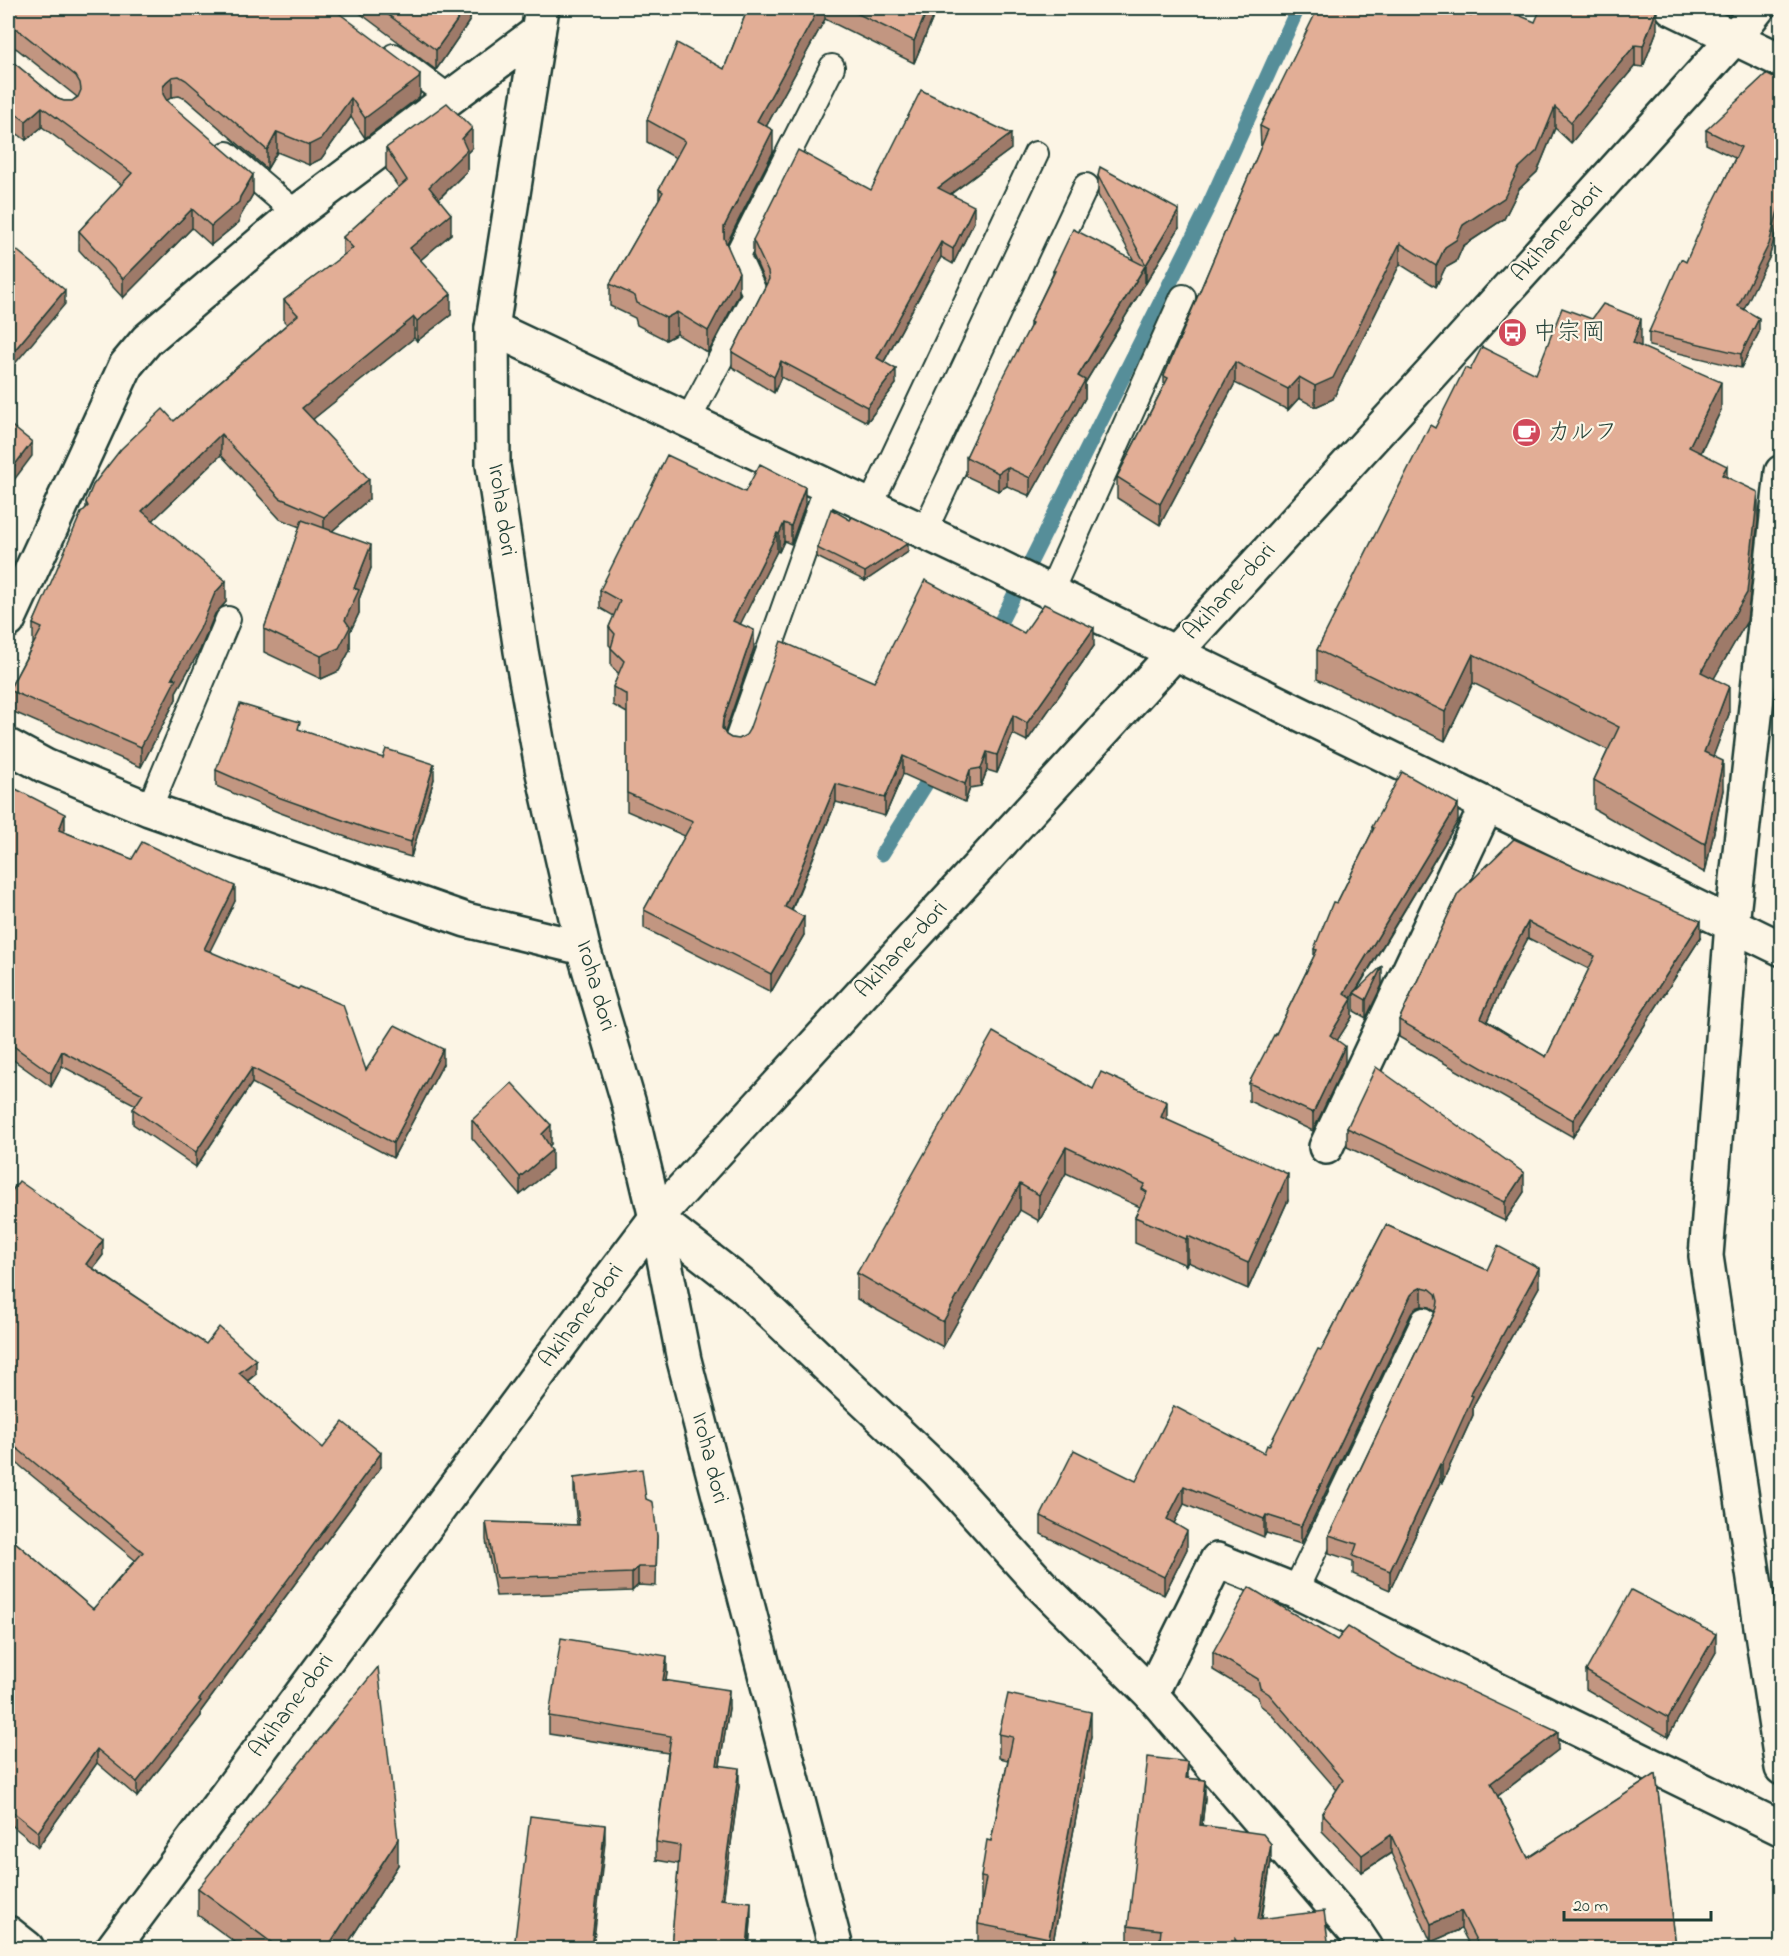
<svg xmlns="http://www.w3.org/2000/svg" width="1789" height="1956" font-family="'Indie Flower','Klee One',sans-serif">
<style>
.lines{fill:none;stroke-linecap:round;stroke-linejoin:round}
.stream{stroke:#568e99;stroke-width:15}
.service-casing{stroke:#1f3d34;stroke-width:28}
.minor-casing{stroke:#1f3d34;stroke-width:38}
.tertiary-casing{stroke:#1f3d34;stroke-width:38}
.primary-casing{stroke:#1f3d34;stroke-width:38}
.service{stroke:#fcf5e5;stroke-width:24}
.minor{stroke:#fcf5e5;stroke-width:33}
.tertiary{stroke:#fcf5e5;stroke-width:33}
.primary{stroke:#fcf5e5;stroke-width:33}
.wall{fill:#c29681;stroke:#1f3d34;stroke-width:1.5;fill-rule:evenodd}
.shaded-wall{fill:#9e7a69;stroke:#1f3d34;stroke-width:1.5}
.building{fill:#e2ae96;stroke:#1f3d34;stroke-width:1.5;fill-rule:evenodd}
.labels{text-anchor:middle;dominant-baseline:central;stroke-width:4.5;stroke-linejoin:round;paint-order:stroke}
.street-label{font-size:24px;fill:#1f3d34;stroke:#fcf5e5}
.poi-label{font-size:24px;fill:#1f3d34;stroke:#fcf5e5;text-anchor:start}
</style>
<rect width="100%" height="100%" fill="#fcf5e5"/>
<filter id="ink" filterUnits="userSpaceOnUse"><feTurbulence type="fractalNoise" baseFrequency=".0167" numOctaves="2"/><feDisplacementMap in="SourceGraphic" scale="12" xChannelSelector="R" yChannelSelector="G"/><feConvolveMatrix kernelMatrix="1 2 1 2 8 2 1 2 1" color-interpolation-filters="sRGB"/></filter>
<g filter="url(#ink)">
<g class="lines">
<g class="stream">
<path d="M992,639L1209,205L1298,8"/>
<path d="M882,854L936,768"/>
</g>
<defs>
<g id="service">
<path d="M394,56L450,98"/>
<path d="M227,154L296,213"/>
<path d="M688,420L755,294L737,255L832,67"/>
<path d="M870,506L1036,154"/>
<path d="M924,532L1086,186"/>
<path d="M1050,593L1183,297"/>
<path d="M736,743L827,486"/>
<path d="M149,809L228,619"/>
<path d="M1295,1591L1424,1320"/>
</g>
<g id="minor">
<path d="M1672,8L1782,61"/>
<path d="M492,328L993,564L1782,949"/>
<path d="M8,621L126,365L147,340L296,213L538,32"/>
<path d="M8,746L45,766L149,809L466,920L583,948"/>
<path d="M1326,1147L1487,805"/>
<path d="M656,1218L743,1286L938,1471L1041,1585L1151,1694L1354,1930L1366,1948"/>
<path d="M1151,1694L1217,1560L1295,1591L1782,1829"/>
</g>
<g id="tertiary">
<path d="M1782,472L1732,924L1706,1256L1782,1768"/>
<path d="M8,1933L27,1948"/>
<path d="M113,1948L567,1336L656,1218L1429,376L1734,38L1758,8"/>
</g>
<path id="primary" d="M542,8L492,328L493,465L521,651L543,773L583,948L629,1104L656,1218L684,1360L836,1948"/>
</defs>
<use href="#service" class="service-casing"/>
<use href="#minor" class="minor-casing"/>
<use href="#tertiary" class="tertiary-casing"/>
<use href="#primary" class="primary-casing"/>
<use href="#service" class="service"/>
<use href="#minor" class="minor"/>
<use href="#tertiary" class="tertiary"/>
<use href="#primary" class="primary"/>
</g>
<g class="wall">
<path d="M8,8L420,94L419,97L365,138L351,117L321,159L309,165L277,152L267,169L186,99L179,96L172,97L167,100L253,194L240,217L239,222L211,245L192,228L123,298L79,250V231L122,185L42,127L26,140L13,131L8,138V58L58,99L64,101H72L77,97L17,49L11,46H8Z"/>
<path d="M353,8H470V20L436,70Z"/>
<path d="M748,8H937L914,63L825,19L766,127L773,152L727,244L739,294L708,353L677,334L666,340L637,325L635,318L610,306V284L659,199V189L676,158L647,142V120L724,69Z"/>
<path d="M1471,16L1535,22L1657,30L1643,67L1635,66L1571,143L1555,128L1537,172L1519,189L1504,219L1463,246L1456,262L1445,268L1436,287L1400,264L1333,399L1315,407L1299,398L1288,410L1235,383L1160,525L1117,498V477L1164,385V376L1261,147L1260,126Z"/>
<path d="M1782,82V211L1769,258L1743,309L1759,332L1741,368L1649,346V332L1686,262L1735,158L1706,144V130Z"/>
<path d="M386,148H472L467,153V171L439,199L451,234L420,260L451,315L417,341L414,338L313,419L369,499L332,531L371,568L359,599V613L350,632V650L339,671L321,679L264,652V629L300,527L280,519L221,455L153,520L226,602L215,614L200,650L176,692V699L141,767L9,710V690L33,644V624L86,508V502L174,421L287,324L284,321V300L343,256V237L399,188L386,169Z"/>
<path d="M1011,149L951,194L974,222L953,264L941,257L884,362L896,384L867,422L781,377L774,393L732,367V352L766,285L753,255V240L871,190Z"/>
<path d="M1098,176L1179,228L1146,283L1145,282V284L1085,383V398L1030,496L1007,486L998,491L966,476V457L1030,327V322L1053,274V271L1133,259L1098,195Z"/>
<path d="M1641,347L1721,410L1701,453L1727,478L1758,521L1747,621L1714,678L1729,714L1713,756L1723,790L1705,873L1594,809V780L1608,750L1473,683L1445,741L1317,679V650L1435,428L1470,370L1536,374Z"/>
<path d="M745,492L805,505L791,544L784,541L779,552L777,551L740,624L754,648L725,733L726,735L731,738L739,739L874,682L1024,633L1094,646L1027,741L1013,734L997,773L987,770L981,786L970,788L965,802L903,774L885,816L836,802L792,910L804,935L771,992L644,928V910L685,836L627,811V713L613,705V687L619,674L611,666V647L609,645V627L614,616L600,608V590Z"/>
<path d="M817,548L908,552L865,581L817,557Z"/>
<path d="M300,730L434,779L411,857L365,844L278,812L216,786V770Z"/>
<path d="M8,785L65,829L64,832L235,901L209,951L366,1070L443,1064L393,1158L252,1083L196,1167L133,1124V1109L136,1105L62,1066L51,1087L8,1056Z"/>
<path d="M1782,785V824L1775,821V803Z"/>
<path d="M1458,821L1355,993L1382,985L1366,1018L1354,1011V993L1351,998L1352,1017L1337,1040L1345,1063L1313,1131L1249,1101V1083L1275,1036L1314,956V949L1372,832V827Z"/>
<path d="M1458,894L1701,937L1573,1137L1399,1037V1020ZM1528,938L1589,969L1546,1057L1487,1021L1504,983Z"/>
<path d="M1093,1089L1167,1120L1288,1200L1248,1289L1188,1262L1186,1265L1135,1243V1217L1140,1207L1066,1173L1039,1221L1020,1210L943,1347L857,1299V1273Z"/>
<path d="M472,1120L551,1144L549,1146L552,1169L520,1195L472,1138Z"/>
<path d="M1347,1128L1524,1192L1505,1221L1347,1147Z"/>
<path d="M8,1196L103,1255L93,1268L206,1344L256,1374L248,1381L323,1448L381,1467L201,1711V1716L137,1797L97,1763L38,1847L8,1822V1536L93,1609L135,1560L8,1456Z"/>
<path d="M1386,1225L1487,1270L1539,1287L1473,1406V1415L1442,1483L1440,1482L1390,1590L1353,1574V1561L1329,1553V1535L1435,1312L1430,1307L1422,1306L1416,1308L1411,1314L1301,1544L1266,1533L1264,1537L1184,1504L1174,1523L1187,1549L1164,1595L1041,1534V1516L1136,1481L1264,1453L1269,1446L1321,1350Z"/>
<path d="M574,1478L646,1499L657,1536L656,1586L638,1585L632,1591L496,1596L486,1540V1522L577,1525L574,1496Z"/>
<path d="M1337,1640L1558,1750L1498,1796L1528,1858L1656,1774L1676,1948H1471L1461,1929L1431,1942L1391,1853L1362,1872L1322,1831V1813L1337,1790L1269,1712L1260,1705L1258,1697L1213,1670V1652Z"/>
<path d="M1716,1652L1668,1737L1586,1689V1671Z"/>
<path d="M667,1673L666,1680L729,1708L720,1765L739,1786L723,1900L751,1920L749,1948H671L679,1864L656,1860V1842L668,1753L549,1734V1716Z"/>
<path d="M999,1734L1091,1736L1052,1948H978V1924L982,1901H981V1877L991,1841L1008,1760L999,1758Z"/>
<path d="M1188,1778L1205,1799L1202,1825L1271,1862L1262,1918L1329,1948H1159L1128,1944V1926Z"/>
<path d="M398,1865L345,1948H243L198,1915V1888Z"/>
</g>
<g class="shaded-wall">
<path d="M466,8H470V20L436,70V50Z"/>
<path d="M819,8H825V19L757,143V121Z"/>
<path d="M928,8H937L914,63V41Z"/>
<path d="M1657,9V30L1643,67V46Z"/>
<path d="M1635,45V66L1571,143V122Z"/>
<path d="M420,74V94L419,97L365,138V118Z"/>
<path d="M172,77V97L166,101L163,107V87L166,82Z"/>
<path d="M351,98V117L321,159L309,165V145Z"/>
<path d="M42,107V127L26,140V121Z"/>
<path d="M1555,107V128L1537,172L1519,189L1504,219L1463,246L1456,262L1445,268L1436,287V266L1445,247L1463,225L1519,168Z"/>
<path d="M13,112V131L8,138V119Z"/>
<path d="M472,128V148L467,153V171L429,208V187L462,139Z"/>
<path d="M773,130V152L724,249V227Z"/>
<path d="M277,132V152L267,169V150Z"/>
<path d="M1011,134V149L938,203V188Z"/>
<path d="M253,175V194L240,217L239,222L211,245V226L240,197Z"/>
<path d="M1782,196V211L1769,258L1738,321V306Z"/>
<path d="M974,206V222L953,264V249Z"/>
<path d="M192,209V228L123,298V279Z"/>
<path d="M1179,210V228L1146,283V265Z"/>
<path d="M451,214V234L410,269V248Z"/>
<path d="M941,242V257L877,374V358Z"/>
<path d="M1400,243V264L1333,399L1315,407V386Z"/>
<path d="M1145,266V284L1085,383V398L1030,496V478L1078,376Z"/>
<path d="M739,272V294L708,353V331Z"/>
<path d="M65,290V304L8,372V358Z"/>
<path d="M451,294V315L417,341V321Z"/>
<path d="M677,312V334L666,340V318Z"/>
<path d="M414,317V338L302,428V408Z"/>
<path d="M1759,318V332L1741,368V354Z"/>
<path d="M1641,319V348L1633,343Z"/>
<path d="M781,361V377L774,393V377Z"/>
<path d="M1235,362V383L1160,525V504Z"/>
<path d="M896,369V384L867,422V407Z"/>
<path d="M1299,377V398L1288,410V389Z"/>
<path d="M1721,382V410L1689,476V447Z"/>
<path d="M221,434V455L142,531V511Z"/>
<path d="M32,442V456L8,488V474Z"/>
<path d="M1727,466V495L1722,475Z"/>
<path d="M1007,467V486L998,491V473Z"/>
<path d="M369,479V499L324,538V517Z"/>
<path d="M805,487V505L791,544V526Z"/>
<path d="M1758,492V521L1747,621L1701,701V672Z"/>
<path d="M784,523V541L779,552V534Z"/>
<path d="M777,533V551L733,639V621Z"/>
<path d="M908,543V552L865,581V572Z"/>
<path d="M371,545V568L359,599V613L350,632V650L339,671L321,679V656L345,620L354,588Z"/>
<path d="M226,581V602L215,614L200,650L176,692V699L141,767V747L172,678L215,593Z"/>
<path d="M1094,628V646L1027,741V723Z"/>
<path d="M754,630V648L723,738V720Z"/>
<path d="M1473,654V683L1445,741V712Z"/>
<path d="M1729,686V714L1704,781V752Z"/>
<path d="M1013,715V734L997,773V755Z"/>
<path d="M987,752V770L981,786V768Z"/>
<path d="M903,756V774L885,816V798Z"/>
<path d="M1723,761V790L1705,873V844Z"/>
<path d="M434,764V779L411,857V842Z"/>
<path d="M970,770V788L965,802V784Z"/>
<path d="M836,784V802L785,925V907Z"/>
<path d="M1458,804V821L1344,1010V993Z"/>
<path d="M65,814V829L59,845V830Z"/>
<path d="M235,886V901L204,963V949Z"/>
<path d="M804,917V935L771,992V974Z"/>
<path d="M1701,921V937L1573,1137V1120Z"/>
<path d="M1528,922V938L1504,983L1481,1034V1018L1504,966Z"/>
<path d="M1382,966V985L1366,1018V1000Z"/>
<path d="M1352,999V1017L1330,1052V1035Z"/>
<path d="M1345,1046V1063L1313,1131V1113Z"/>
<path d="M443,1049V1064L393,1158V1143Z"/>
<path d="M62,1051V1066L51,1087V1073Z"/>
<path d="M252,1068V1083L196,1167V1152Z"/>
<path d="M1167,1102V1128L1161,1117Z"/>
<path d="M551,1125V1144L542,1153V1134Z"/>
<path d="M1066,1147V1173L1039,1221V1195Z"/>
<path d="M552,1150V1169L520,1195V1177Z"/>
<path d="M1524,1173V1192L1505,1221V1202Z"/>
<path d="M1288,1174V1200L1248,1289V1263Z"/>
<path d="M1020,1184V1210L943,1347V1322Z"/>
<path d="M1188,1236V1262L1186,1265V1239Z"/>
<path d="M103,1240V1255L86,1278V1264Z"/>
<path d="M1539,1268V1287L1473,1406V1415L1442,1483V1465L1470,1395Z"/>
<path d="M1422,1287V1306L1416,1308L1411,1314L1301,1544V1526L1411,1295L1416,1290Z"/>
<path d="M256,1360V1374L239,1387V1373Z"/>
<path d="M381,1453V1467L201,1711V1716L137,1797V1782Z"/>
<path d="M1440,1464V1482L1390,1590V1571Z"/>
<path d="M1184,1486V1504L1167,1537V1519Z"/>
<path d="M1266,1515V1533L1264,1537V1519Z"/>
<path d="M1187,1531V1549L1164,1595V1577Z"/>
<path d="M638,1567V1585L632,1591V1573Z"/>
<path d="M1716,1634V1652L1668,1737V1718Z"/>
<path d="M667,1656V1673L663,1697V1680Z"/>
<path d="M729,1690V1708L717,1783V1765Z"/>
<path d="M1091,1712V1736L1052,1948H1049V1938Z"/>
<path d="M1558,1732V1750L1491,1801V1783Z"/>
<path d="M97,1749V1763L38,1847V1832Z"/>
<path d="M1188,1762V1780L1186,1778Z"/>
<path d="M739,1768V1786L721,1917V1899Z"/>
<path d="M1205,1780V1799L1200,1843V1825Z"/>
<path d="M605,1825V1843L593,1948H591Z"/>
<path d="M1391,1835V1853L1362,1872V1855Z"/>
<path d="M398,1839V1865L345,1948H327Z"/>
<path d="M1271,1844V1862L1258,1937V1919Z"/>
<path d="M751,1902V1920L749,1948H747Z"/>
<path d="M1461,1911V1929L1431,1942V1924Z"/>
</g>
<g class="building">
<path d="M8,8H332L420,74L419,78L365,118L351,98L321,139L309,145L277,132L267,150L186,80L179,76L172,77L166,82L163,87V94L167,101L253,175L240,197L239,202L211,226L192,209L123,279L79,231L132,173L42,107L26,121L13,112L8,119V58L58,99L64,101H72L78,97L81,90L80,83L76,76L17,29L11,26L8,27Z"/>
<path d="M379,8H466L436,50Z"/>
<path d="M748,8H819L757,121L773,130L724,227V238L739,272L708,331L677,312L666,318L637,303L635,296L610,284L663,192L659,189L685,141L647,120L677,43L724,69Z"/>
<path d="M846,8H928L914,41Z"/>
<path d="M1318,8H1455L1471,16L1475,8H1502L1535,22L1541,8H1654L1657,9L1643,46L1635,45L1571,122L1555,107L1537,151L1519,168L1504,198L1463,225L1456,240L1445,247L1436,266L1400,243L1333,378L1315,386L1299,377L1288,389L1235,362L1160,504L1117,477L1168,378L1164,376L1268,130L1260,126Z"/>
<path d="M1766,74L1782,82V196L1769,244L1738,306L1759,318L1741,354L1649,332L1681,259L1686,262L1703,223L1741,147L1706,130Z"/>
<path d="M921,90L1011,134L938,188L974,206L953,249L941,242L877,358L896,369L867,407L781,361L774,377L732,352L769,279L768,272L753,240L798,150L871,190Z"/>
<path d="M447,103L472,128L462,139L467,150L429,187L451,214L410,248L451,294L417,321L414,317L302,408L369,479L324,517L280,498L221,434L142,511L226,581L215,593L200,629L172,678L176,679L141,747L9,690L42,628L33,624L81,513L88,506L86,502L93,485L121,449L163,409L174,421L298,315L284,300L353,248L343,237L407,180L386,148Z"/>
<path d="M1100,167L1179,210L1146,265L1098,176Z"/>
<path d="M1073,229L1145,266L1078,376L1085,380L1030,478L1007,467L998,473L966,457L1005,374L1032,323L1030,322L1055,271H1053Z"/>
<path d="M8,243L65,290L8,358Z"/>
<path d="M1603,304L1641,319L1633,343L1721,382L1689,447L1727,466L1722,475L1758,492L1747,593L1701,672L1729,686L1704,752L1723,761L1705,844L1594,780L1619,727L1473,654L1445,712L1317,650L1430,425L1435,428L1465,368L1470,370L1482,347L1536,374L1562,308L1592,319Z"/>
<path d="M8,423L32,442L8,474Z"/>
<path d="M667,455L745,492L760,464L805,487L791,526L784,523L779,534L777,533L733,621L754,630L723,720L722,728L726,735L731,738L739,739L746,735L749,730L781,641L874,682L925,580L1024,633L1044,604L1094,628L1027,723L1013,715L997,755L987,752L981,768L970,770L965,784L903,756L885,798L836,784L785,907L804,917L771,974L644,910L693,821L627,793V695L613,687L624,661L611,648L615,634L609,627L620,601L600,590Z"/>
<path d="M831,509L850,520L852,517L908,543L865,572L817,548Z"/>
<path d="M302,520L371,545L354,588L359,590L345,620L350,627L339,648L321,656L264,629Z"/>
<path d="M240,704L300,722L298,729L383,758L386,749L434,764L411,842L365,828L278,797L216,770Z"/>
<path d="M1402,772L1458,804L1344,993L1352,999L1330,1035L1345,1046L1313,1113L1249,1083L1274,1035L1275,1036L1317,950L1314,949L1333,902L1337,903L1374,828L1372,827Z"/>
<path d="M8,785L65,814L59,830L132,859L142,842L235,886L204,949L298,989L300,987L343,1005L366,1070L395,1025L443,1049L393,1143L252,1068L196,1152L133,1109L143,1094L62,1051L51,1073L8,1042Z"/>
<path d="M1782,785V805L1775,803Z"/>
<path d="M1514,839L1577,868L1701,921L1573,1120L1399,1020L1458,894ZM1528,922L1595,956L1546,1057L1481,1018L1504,966Z"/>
<path d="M1382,966L1366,1000L1354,993Z"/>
<path d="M993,1032L1093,1089L1101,1072L1167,1102L1161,1117L1288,1174L1248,1263L1188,1236L1186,1239L1135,1217L1147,1192L1142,1189L1145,1184L1066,1147L1039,1195L1020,1184L943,1322L857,1273Z"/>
<path d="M1376,1067L1524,1173L1505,1202L1347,1128Z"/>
<path d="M512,1083L551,1125L542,1134L552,1150L520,1177L472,1120Z"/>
<path d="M19,1181L103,1240L86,1264L206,1344L219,1327L256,1360L239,1373L323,1448L343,1422L381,1453L199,1700L201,1701L137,1782L97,1749L38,1832L8,1808V1536L93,1609L143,1552L8,1441V1196Z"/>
<path d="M1386,1225L1487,1270L1498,1246L1539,1268L1470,1395L1473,1396L1442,1465L1440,1464L1390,1571L1353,1556L1357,1544L1329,1535L1437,1308L1438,1301L1436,1294L1430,1289L1422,1287L1416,1290L1411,1295L1301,1526L1266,1515L1264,1519L1184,1486L1167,1519L1187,1531L1164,1577L1041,1516L1074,1450L1136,1481L1174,1406L1264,1453L1267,1445L1269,1446L1318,1349L1321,1350Z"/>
<path d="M642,1469L646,1499L653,1502L657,1536L656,1567H638L632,1573L496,1578L486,1522L579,1525L574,1478Z"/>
<path d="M1249,1587L1337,1640L1348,1627L1398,1657L1558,1732L1491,1783L1528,1858L1656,1774L1676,1947L1645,1946V1948H1485L1484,1946V1948H1480L1461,1911L1431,1924L1391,1835L1362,1855L1322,1813L1343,1780L1269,1694L1260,1688L1258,1679L1213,1652Z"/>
<path d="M1631,1590L1716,1634L1668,1718L1586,1671Z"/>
<path d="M561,1638L667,1656L663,1680L729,1690L717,1765L739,1768L721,1899L751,1902L747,1948H671L680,1846L656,1842L671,1736L549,1716Z"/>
<path d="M378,1667L398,1839L327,1948H279L198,1888Z"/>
<path d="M1008,1694L1091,1712L1049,1938L978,1924L986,1878L981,1877L987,1840L991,1841L1013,1737L999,1734Z"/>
<path d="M1148,1757L1188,1762L1186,1778L1205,1780L1200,1825L1263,1834L1271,1844L1258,1919L1324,1911L1329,1948H1241L1235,1939V1948H1159L1161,1930L1128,1926Z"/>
<path d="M530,1816L605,1825L591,1948H514Z"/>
</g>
</g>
<defs>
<symbol id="bus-disc" viewBox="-11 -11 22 22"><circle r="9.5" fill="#d1495b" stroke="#fcf5e5"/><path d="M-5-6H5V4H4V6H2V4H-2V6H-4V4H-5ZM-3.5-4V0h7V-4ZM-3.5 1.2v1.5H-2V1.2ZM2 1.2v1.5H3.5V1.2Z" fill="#fff"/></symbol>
<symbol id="cafe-disc" viewBox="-11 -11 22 22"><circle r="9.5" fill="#d1495b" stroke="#fcf5e5"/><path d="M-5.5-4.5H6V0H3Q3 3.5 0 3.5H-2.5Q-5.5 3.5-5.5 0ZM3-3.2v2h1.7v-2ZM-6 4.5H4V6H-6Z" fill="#fff"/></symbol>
</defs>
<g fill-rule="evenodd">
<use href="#bus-disc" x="1496" y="316" width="33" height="33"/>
<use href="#cafe-disc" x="1510" y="416" width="33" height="33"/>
</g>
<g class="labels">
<g class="street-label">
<text transform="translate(1558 233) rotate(-48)">Akihane-dori</text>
<text transform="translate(501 510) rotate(82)">Iroha dori</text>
<text transform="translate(1230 592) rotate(-47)">Akihane-dori</text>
<text transform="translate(902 950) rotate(-47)">Akihane-dori</text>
<text transform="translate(595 986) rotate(74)">Iroha dori</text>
<text transform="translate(582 1316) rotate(-53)">Akihane-dori</text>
<text transform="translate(709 1458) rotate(76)">Iroha dori</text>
<text transform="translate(292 1706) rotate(-53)">Akihane-dori</text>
</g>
<g class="poi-label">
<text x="1533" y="333">中宗岡</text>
<text x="1547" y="433">カルフ</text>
</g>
</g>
<rect width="1789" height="1956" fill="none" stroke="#fcf5e5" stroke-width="30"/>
<rect x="15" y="15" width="1759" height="1926" fill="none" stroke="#1f3d34" stroke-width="2" filter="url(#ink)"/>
<path d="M1564 1911v9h147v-9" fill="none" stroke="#1f3d34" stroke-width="3"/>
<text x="1573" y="1911" font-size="18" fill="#1f3d34" stroke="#fcf5e5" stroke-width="4.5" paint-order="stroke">20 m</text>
</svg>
